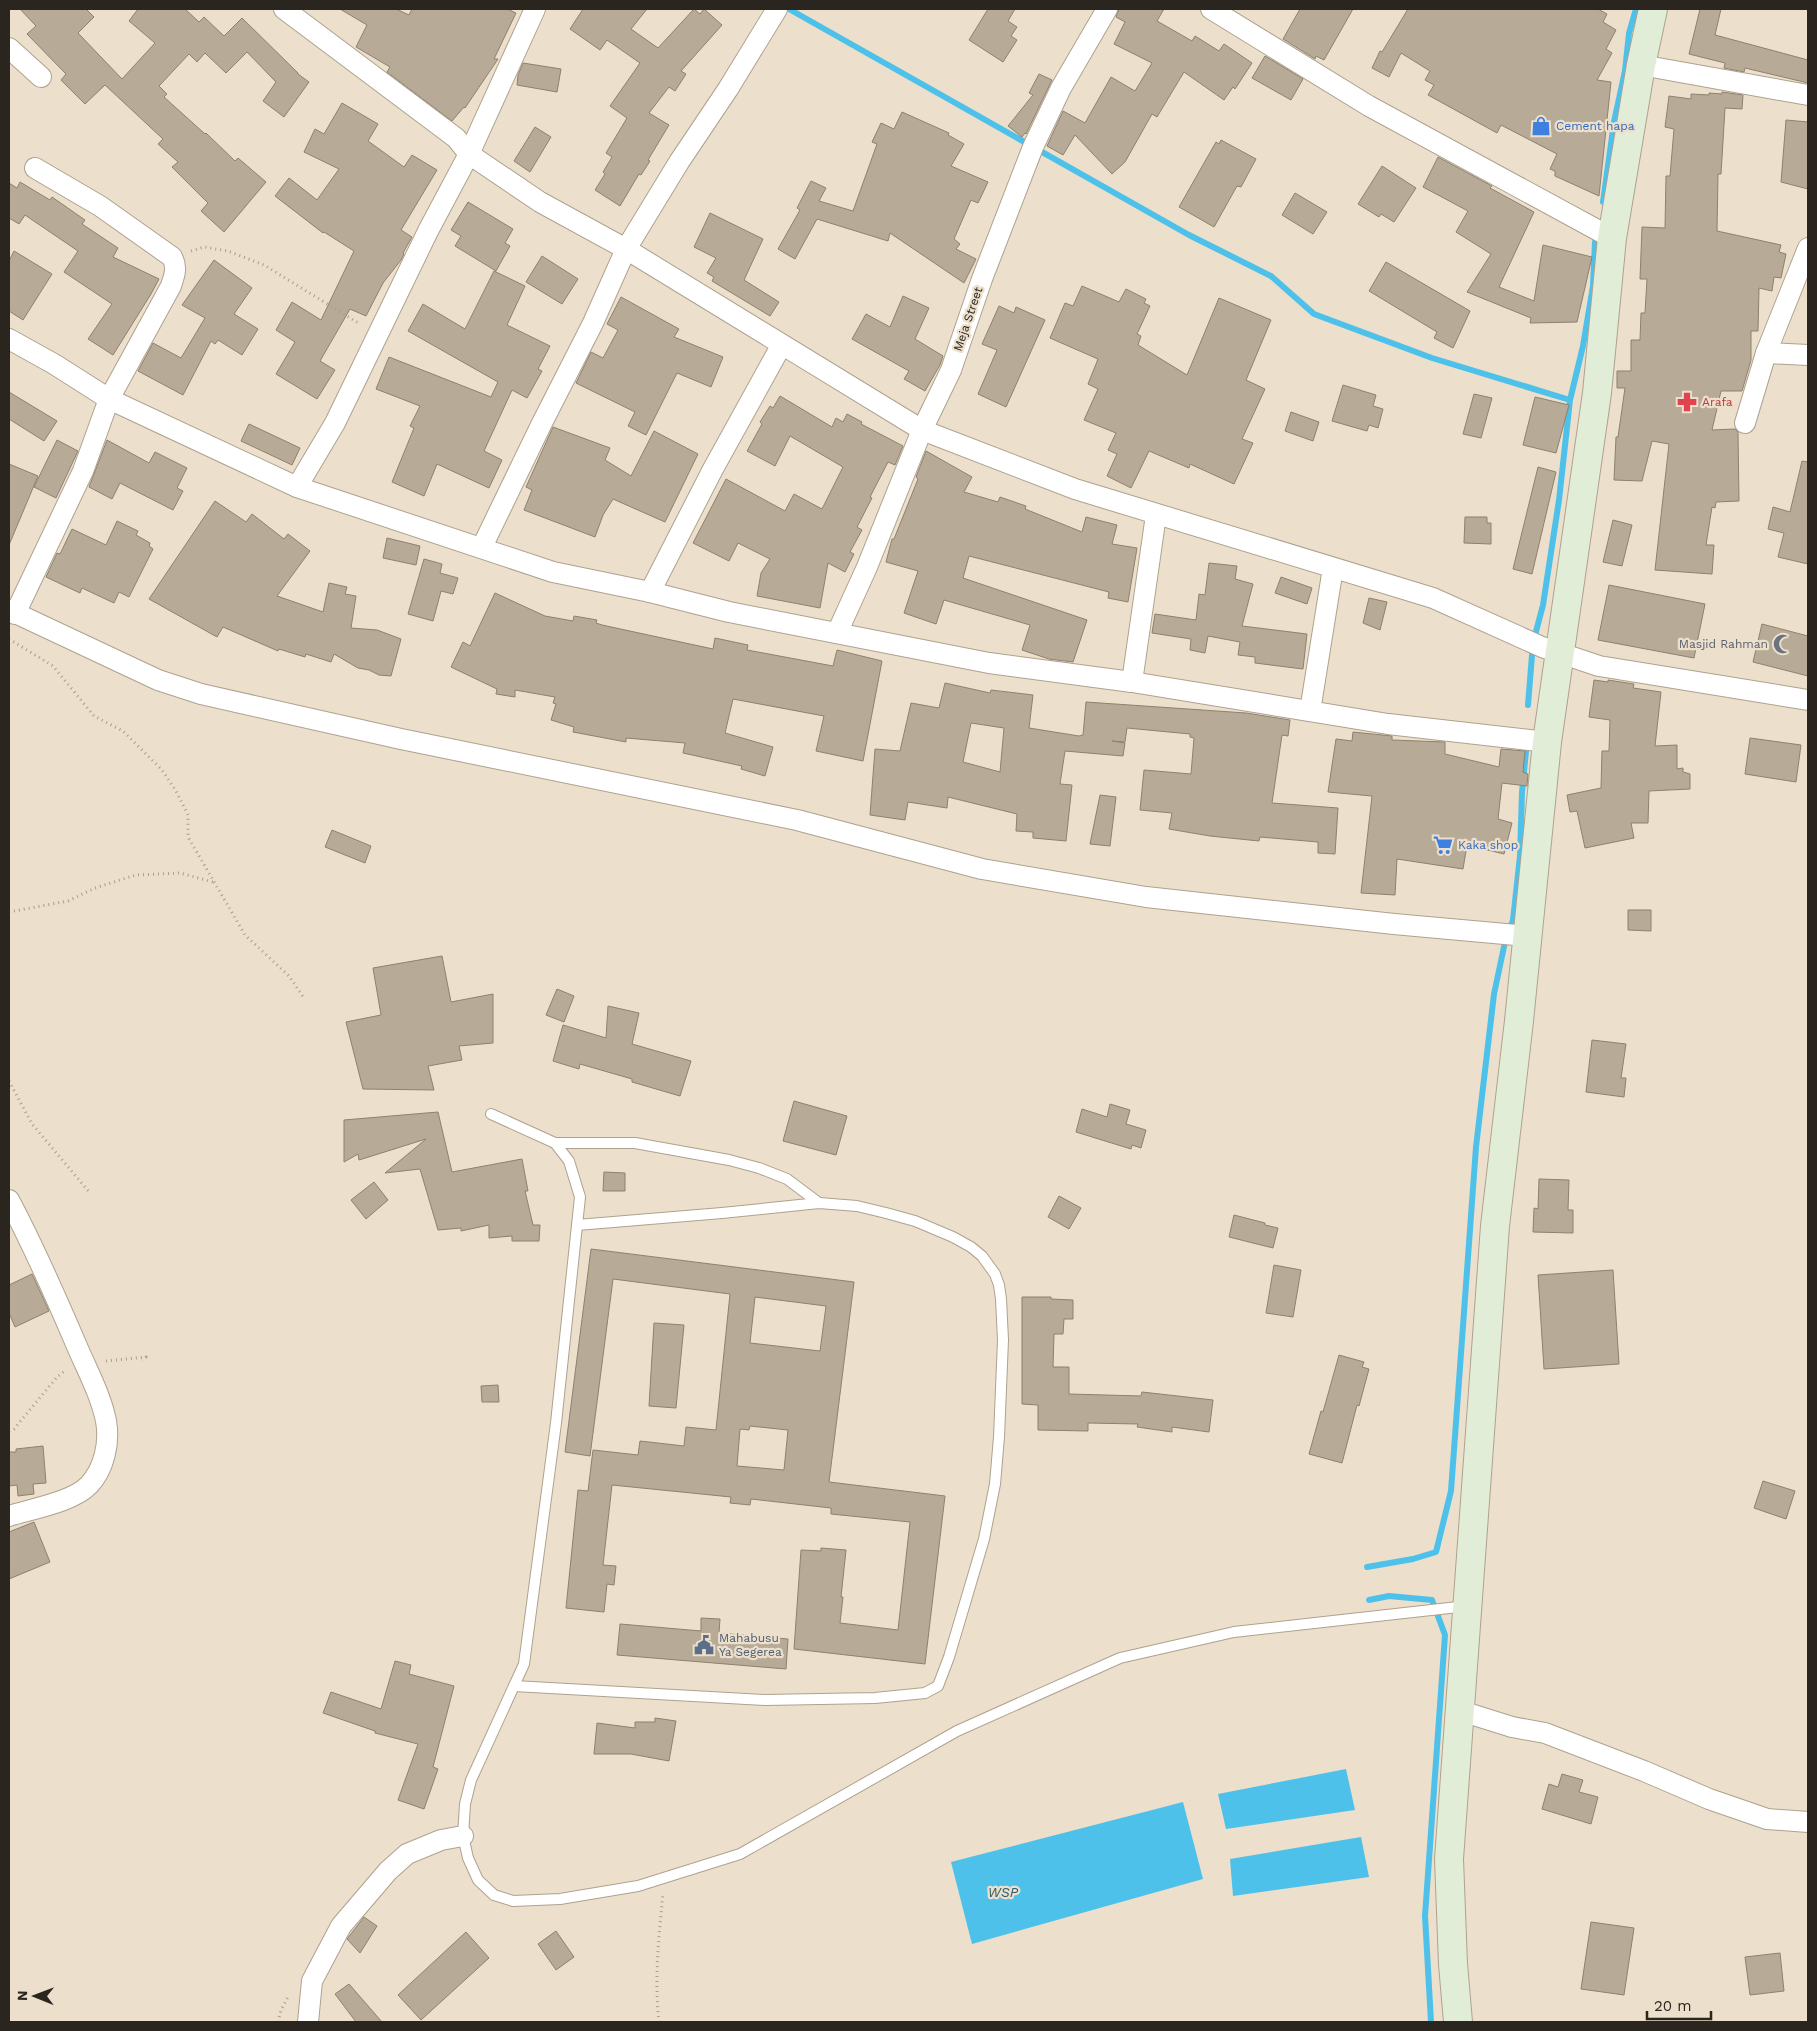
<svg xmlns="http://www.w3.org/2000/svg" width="1817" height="2031" font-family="'Work Sans',sans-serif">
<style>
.water{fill:#4ec1ea}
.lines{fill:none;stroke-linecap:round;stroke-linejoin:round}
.stream{stroke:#4ec1ea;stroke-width:6}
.building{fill:#b7ab98;stroke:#8d816f;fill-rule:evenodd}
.service-casing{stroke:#aea28f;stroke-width:12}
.minor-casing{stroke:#aea28f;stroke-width:22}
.secondary-casing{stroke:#aea28f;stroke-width:30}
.path{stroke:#a89e8f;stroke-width:3;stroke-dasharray:1 4;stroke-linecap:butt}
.service{stroke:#fff;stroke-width:10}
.minor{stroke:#fff;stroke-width:20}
.secondary{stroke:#e2edd8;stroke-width:28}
.labels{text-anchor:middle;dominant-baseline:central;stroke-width:4.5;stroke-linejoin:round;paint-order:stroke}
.shop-label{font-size:12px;fill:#366cbe;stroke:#ecdfcb;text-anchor:start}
.street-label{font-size:12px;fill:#2a251e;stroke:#ecdfcb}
.health-label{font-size:12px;fill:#be3a42;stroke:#ecdfcb;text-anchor:start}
.worship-label{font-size:12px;fill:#5b616d;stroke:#ecdfcb;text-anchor:end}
.service-label{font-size:12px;fill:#4e5e75;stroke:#ecdfcb;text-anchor:start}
.water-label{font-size:14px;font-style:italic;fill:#2d5c6e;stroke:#ecdfcb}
</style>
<rect width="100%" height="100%" fill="#ecdfcb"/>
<g class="water">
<path d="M1346,1769L1355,1810L1226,1829L1218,1794Z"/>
<path d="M1183,1802L1203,1879L972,1944L951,1862Z"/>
<path d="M1361,1837L1369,1877L1233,1896L1230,1859Z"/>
</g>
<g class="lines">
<g class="stream">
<path d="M789,9L1189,235L1271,276L1314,314L1432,358L1570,400"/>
<path d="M1603,202L1614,122L1625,71L1629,33L1636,9"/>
<path d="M1528,705L1533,643L1543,605L1559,500L1570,400L1583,346L1593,286L1595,242"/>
<path d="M1367,1567L1413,1559L1436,1552L1451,1491L1476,1147L1494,994L1505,942L1513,920L1520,856L1522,792L1527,741"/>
<path d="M1369,1600L1389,1596L1432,1600L1445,1635L1425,1916L1431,2022"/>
</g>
</g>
<g class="building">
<path d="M20,9H86L94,17L78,33L122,79L155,43L129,21L138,9H185L199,22L204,17L224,36L242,18L298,73V74L309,82L284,117L263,101L276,82L247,52L226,73L205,53L197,62L189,54L159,86L167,94L164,97L205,134L206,133L235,161L238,158L266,182L224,232L201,211L208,203L172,167L178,162L158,144L163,139L105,85L85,104L61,80L66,74L27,34L36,26Z"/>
<path d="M340,9H396L409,15L412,9H507L516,13L494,59H498L465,108L464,107L452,121L387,72L390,67L356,47L367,25Z"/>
<path d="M583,9H647L631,29L658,48L694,9L700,14L704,9L722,25L681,71L686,74L675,91L669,87L649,113L669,125L648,160L650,161L641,175L639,174L620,206L595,190L605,174L603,172L612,157L606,153L627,118L610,106L640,63L607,40L600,50L570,29Z"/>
<path d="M988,9H1015L1008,21L1017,27L1011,36L1017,40L1003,62L969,40Z"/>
<path d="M1119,9H1164L1157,21L1192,41L1195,36L1219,51L1224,44L1252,63L1235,89L1233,87L1224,100L1184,72L1157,117L1152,114L1125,162L1112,174L1075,135L1063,155L1047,146L1063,111L1085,123L1111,77L1135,91L1152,63L1114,44L1125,22L1116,17Z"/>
<path d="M1300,9H1353L1324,60L1316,56L1315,59L1283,39Z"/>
<path d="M1408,9H1598L1607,14L1603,22L1616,30L1606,49L1612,53L1597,80L1611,82L1599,196L1555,176V171L1550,169L1557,154L1501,125L1497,133L1428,95L1434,85L1425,80L1430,71L1401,53L1389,77L1372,68L1380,51L1382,52Z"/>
<path d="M1700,9H1721L1715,35L1808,60V83L1745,68L1744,72L1724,68L1725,63L1689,54Z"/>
<path d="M1265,56L1303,79L1291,100L1252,78Z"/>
<path d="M523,63L561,69L557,92L517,85L518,75Z"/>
<path d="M1039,74L1052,80L1026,134L1025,133L1022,137L1008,126L1033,95L1029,93Z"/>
<path d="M1722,92L1743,95L1742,109L1725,108L1721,174H1718L1717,231L1781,245L1779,252L1786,254L1781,278L1774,277L1772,291L1759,288L1758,331H1751V360L1742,391H1721L1712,430L1735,429L1738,432L1739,501L1716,502L1715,508L1712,507L1706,545H1714L1712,574L1655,570L1669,444L1652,441L1642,481L1614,480L1616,437H1618L1625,388H1617V371H1631V340H1640L1641,313H1645L1647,279H1640L1642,227L1665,228L1666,176H1670L1674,129L1665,127L1669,96L1691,99V94L1709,95V93L1722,94Z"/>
<path d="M342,103L378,124L368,141L404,167L412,155L437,170L401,230L412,237L403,253L404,254L401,260L383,283L366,316L350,309L320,361L335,370L317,399L276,374L295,342L276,330L292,302L321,320L354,251L324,232L323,233L275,196L289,178L317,200L339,169L304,152L315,129L324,134Z"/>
<path d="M902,112L949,133L948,135L964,144L951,166L988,182L978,203L971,200L954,239L960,244L956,249L976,259L964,283L890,233L888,241L817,219L795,259L778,249L800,210L797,208L811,181L826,188L819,201L853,211L877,144L872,142L881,123L894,129Z"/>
<path d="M1786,120L1808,122V189L1781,182Z"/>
<path d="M535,127L551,137L530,172L514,161Z"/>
<path d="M1221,140L1256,159L1241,187L1237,186L1214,227L1179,207L1216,142L1219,144Z"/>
<path d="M1438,157L1492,186L1490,188L1534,212L1499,287L1534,301L1543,245L1592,257L1577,322L1530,323L1531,318L1467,292L1491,254L1456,232L1468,211L1423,187Z"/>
<path d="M1382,166L1416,188L1394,222L1381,214L1379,217L1358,204Z"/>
<path d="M20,182L50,200L52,197L85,220L82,224L118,248L113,257L159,279L151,294L113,355L88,339L112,304L64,272L78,251L25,215L19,224L9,218V183L17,188Z"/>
<path d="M1295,193L1327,212L1313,234L1282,215Z"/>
<path d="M468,202L513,229L505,243L510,246L496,271L455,246L461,236L451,230Z"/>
<path d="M710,213L763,239L744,280L779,302L770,316L712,281L714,277L707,273L716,258L694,247Z"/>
<path d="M14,251L52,274L23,320L9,311V261Z"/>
<path d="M542,256L578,279L562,304L526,282Z"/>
<path d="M214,260L252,288L234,314L258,329L242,355L218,340L215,344L211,341L183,395L138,371L153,343L181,358L205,318L182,305Z"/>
<path d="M1386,262L1470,311L1453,348L1434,338L1437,332L1369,291Z"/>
<path d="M494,271L525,286L507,325L550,346L538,369L542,371L527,398L512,390L484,451L502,460L489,488L437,464L424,496L392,482L414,428L410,426L420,406L376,389L389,357L491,397L498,382L408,331L423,304L465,329Z"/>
<path d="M1082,286L1119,302L1126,289L1146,299L1144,303L1150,306L1137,334L1141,336L1138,345L1187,375L1219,298L1271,320L1246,380L1265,389L1242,439L1253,443L1234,484L1190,464L1189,468L1149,451L1131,488L1107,476L1117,454L1108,450L1116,433L1084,420L1098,389L1088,384L1098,359L1050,338L1065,303L1073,306Z"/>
<path d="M903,296L929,308L915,339L943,356L940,365L925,391L904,379L909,371L852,339L866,314L890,327Z"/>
<path d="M621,297L679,329L674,337L723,357L711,387L677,373L646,435L628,426L635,412L576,383L591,352L603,358L618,330L607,324Z"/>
<path d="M999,306L1014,313L1016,307L1045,320L1006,407L978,394L997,350L982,344Z"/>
<path d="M1343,385L1376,395L1373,406L1383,409L1378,428L1369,425L1367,431L1332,421Z"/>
<path d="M9,392L57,421L44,441L9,419Z"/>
<path d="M1474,394L1492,398L1481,438L1463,434Z"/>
<path d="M780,396L832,427L836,418L843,422L847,414L862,422L861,424L903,446L895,465L888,462L870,497L872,498L857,527L862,530L850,552L854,554L845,572L828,563L820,608L757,596L761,573L770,559L738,543L729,561L693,543L726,479L785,511L794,494L822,509L843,467L790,436L775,466L747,451L762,424L760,422L770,406L773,408Z"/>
<path d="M1535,397L1569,405L1556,453L1523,445Z"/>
<path d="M1291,412L1319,422L1313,441L1285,431Z"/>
<path d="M249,424L300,448L292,465L241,441Z"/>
<path d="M553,427L610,448L605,460L631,476L654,431L698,454L665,522L613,499L603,515L595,537L524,510L532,490L526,487Z"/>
<path d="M57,440L78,451L56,498L34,487Z"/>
<path d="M107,440L149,463L155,452L187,468L177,488L183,491L173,510L120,483L112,499L89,487Z"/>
<path d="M926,451L972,477L964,492L998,502L1000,497L1026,506L1025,509L1082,532L1086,517L1117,525L1112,544L1137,548L1128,602L1108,598L1109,592L969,556L963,578L1087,620L1073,662L1049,659L1022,650L1030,625L944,600L936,624L904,613L918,571L886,562L892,539H894L918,479L916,477Z"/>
<path d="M1802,461L1808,462V564L1778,557L1784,533L1768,529L1773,507L1790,512Z"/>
<path d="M9,464L38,476L9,545Z"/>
<path d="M1538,467L1556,472L1532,574L1513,569Z"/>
<path d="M215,501L246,522L252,514L284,539L288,534L310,551L277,596L323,612L329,583L347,587L345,594L356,596L351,628L377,630L401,639L391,676L379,675L369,670L358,668L334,654L331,662L306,654L305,657L279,649L278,651L223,627L217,637L149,599Z"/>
<path d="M1465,517H1487V523H1491V544L1464,543Z"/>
<path d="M1613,520L1632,525L1622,566L1603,562Z"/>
<path d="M117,521L138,531L136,535L150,543L149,546L153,549L129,597L119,592L114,603L82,588L80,593L46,577L57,553L60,554L72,529L106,545Z"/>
<path d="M387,538L420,546L416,565L383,558Z"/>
<path d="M424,559L442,564L440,573L458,578L453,594L441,591L433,621L408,614Z"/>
<path d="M1209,563L1237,566L1235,579L1253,584L1242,626L1307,634L1303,669L1255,663V657L1238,655L1240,642L1208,636L1205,653L1190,650L1191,639L1152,633L1155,614L1196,620L1199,594L1205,595Z"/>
<path d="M1281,577L1312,588L1307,604L1275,593Z"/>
<path d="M1609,585L1705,604L1694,658L1598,640Z"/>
<path d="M495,593L545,616L573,621L574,616L597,620L596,623L602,625L713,649L715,638L748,645L747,650L833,666L837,650L882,661L863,761L816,751L824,716L733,699L725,733L773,747L765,776L741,769L742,766L683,753L685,743L626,738V742L573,732L574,727L551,720L556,704L553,703L555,697L515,690V697L496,694L497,689L451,667L463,642L470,646Z"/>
<path d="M1369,598L1387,602L1380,630L1363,623Z"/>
<path d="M1762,624L1808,636V676L1753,662Z"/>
<path d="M1594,680L1608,682V680L1634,684L1633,688L1661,692L1655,746L1677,745V769L1683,768V772L1690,774V789L1649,791L1648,823H1631L1634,838L1585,848L1577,811L1570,812L1567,795L1601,788L1602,751H1609L1610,720L1589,717Z"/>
<path d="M945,683L990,693L991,690L1033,695L1029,728L1079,736L1083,735L1086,702L1246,713L1290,720L1288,736L1282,735L1272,803L1338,808L1335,854L1318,853V842L1260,837L1259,841L1210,836L1169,829L1172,813L1140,810L1144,770L1191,774L1194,738L1190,737V734L1127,728L1125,742L1112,741L1125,743L1123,756L1065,751L1060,784L1072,785L1066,841L1033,838V832L1016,831L1017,814L948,797L947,808L908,802L905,820L870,815L875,749L900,751L911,703L939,708ZM971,723L1004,728L1000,772L963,762Z"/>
<path d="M1353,732L1392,736V740L1445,742V754L1499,767L1501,749L1525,751L1523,772L1528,774L1527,786L1502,783L1498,819L1512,823L1504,854L1467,845L1463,869L1397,859L1395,895L1361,893L1372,796L1328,792L1336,739L1352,741Z"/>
<path d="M1750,738L1801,745L1796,782L1745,774Z"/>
<path d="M1100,795L1116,797L1110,846L1090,844Z"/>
<path d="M332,830L371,846L365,863L325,847Z"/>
<path d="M1628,910H1651V931L1628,930Z"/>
<path d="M442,956L451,1002L493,994V1043L459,1046L462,1060L428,1066L434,1090L363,1089L346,1022L381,1015L373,968Z"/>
<path d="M557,989L574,996L564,1022L546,1015Z"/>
<path d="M608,1006L639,1013L632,1044L691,1061L680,1096L632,1082V1079L580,1064L579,1069L553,1061L563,1025L606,1038Z"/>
<path d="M1592,1040L1626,1044L1621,1078H1626L1624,1097L1586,1092Z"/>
<path d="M794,1101L847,1116L836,1155L783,1141Z"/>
<path d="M1110,1104L1130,1110L1126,1124L1146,1130L1141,1148L1132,1145L1131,1149L1076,1132L1082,1109L1107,1117Z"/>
<path d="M438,1112L452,1172L522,1159L528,1191H525L533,1225H540L539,1241H512V1236L489,1238V1225L461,1231V1228L438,1230L420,1169L385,1173L426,1139L359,1160L358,1154L344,1162V1120Z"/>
<path d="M604,1172L625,1173V1191H603Z"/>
<path d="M1539,1179L1569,1180L1568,1210H1573V1233L1533,1232L1534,1208L1538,1209Z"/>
<path d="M374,1182L388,1200L366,1219L351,1200Z"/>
<path d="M1059,1196L1081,1208L1069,1229L1048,1217Z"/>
<path d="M1234,1215L1265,1223V1225L1278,1228L1273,1248L1229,1237Z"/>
<path d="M591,1249L854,1282L829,1482L945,1496L925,1664L794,1649L801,1550L821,1551V1548L846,1550L841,1597H843L840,1623L898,1630L910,1522L831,1514V1508L751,1499L750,1505L730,1503L731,1497L612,1485L603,1565L616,1566L614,1585L607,1584L604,1612L566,1608L578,1490L588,1491L593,1450L638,1455L640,1441L684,1446L686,1427L716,1430L730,1294L613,1279L590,1456L565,1452ZM755,1297L826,1306L820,1351L750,1343ZM750,1426L788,1430L784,1470L737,1466L740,1429L749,1430Z"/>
<path d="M1274,1265L1301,1270L1293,1317L1266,1313Z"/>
<path d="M1613,1270L1619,1364L1544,1369L1538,1275Z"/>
<path d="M32,1274L49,1311L15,1327L9,1313V1285Z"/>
<path d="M1022,1297H1051V1299L1073,1300V1319H1064L1063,1334H1054L1053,1367H1069V1394L1141,1396L1142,1392L1213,1400L1209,1432L1172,1427V1432L1137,1427L1138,1424L1088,1423V1431L1038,1430V1405L1022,1404Z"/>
<path d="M654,1323L684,1325L676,1408L649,1406Z"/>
<path d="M1339,1355L1364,1362L1362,1367L1369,1369L1359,1406L1357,1405L1342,1463L1309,1454L1321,1411L1323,1412Z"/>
<path d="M498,1385L499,1402H482L481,1386Z"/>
<path d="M43,1446L46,1483L33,1484L34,1494L18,1496L17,1485L9,1486V1452H16V1449Z"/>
<path d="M1763,1481L1795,1491L1786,1519L1754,1508Z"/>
<path d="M34,1522L50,1562L9,1579V1532Z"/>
<path d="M701,1618L720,1619L719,1633L788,1639L786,1669L617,1655L620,1624L701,1631Z"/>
<path d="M395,1661L411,1665L409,1674L454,1686L433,1767L438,1769L424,1809L398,1800L418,1744L375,1733V1731L323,1713L331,1692L381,1709Z"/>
<path d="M655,1718L676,1721L669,1761L631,1754H594L597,1723L635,1728V1722H655Z"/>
<path d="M1562,1774L1583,1780L1579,1792L1598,1797L1591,1824L1542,1809L1549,1784L1558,1787Z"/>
<path d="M364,1917L377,1926L360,1953L347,1939Z"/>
<path d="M1591,1922L1634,1928L1624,1995L1581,1989Z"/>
<path d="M556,1931L574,1957L556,1970L538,1944Z"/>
<path d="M466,1932L489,1958L421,2020L398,1995Z"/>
<path d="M1780,1953L1784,1991L1750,1995L1745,1957Z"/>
<path d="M349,1984L382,2022H356L335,1994Z"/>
</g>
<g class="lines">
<defs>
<g id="service">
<path d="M491,1114L555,1143L569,1161L580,1197L556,1423L524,1664L471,1780L465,1804L463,1836L468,1858L478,1880L494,1895L513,1901L560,1899L638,1886L740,1854L957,1731L1120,1658L1234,1632L1467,1606"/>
<path d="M555,1143H635L729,1160L759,1168L787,1179L819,1203"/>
<path d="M514,1686L765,1700L875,1698L925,1693L938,1686L949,1657L984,1539L995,1484L999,1437L1003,1340L1001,1299L999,1285L995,1274L982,1256L971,1247L953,1237L915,1221L886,1213L857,1206L819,1203L722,1213L577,1225"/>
</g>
<g id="minor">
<path d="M284,9L456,138L469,154L540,202L626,249L922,430L1075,489L1433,598L1542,647L1599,666L1808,700"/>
<path d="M1211,9L1369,106L1612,238"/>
<path d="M9,48L41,77"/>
<path d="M1641,65L1808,95"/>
<path d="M9,339L54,364L109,399L297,487L553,572L650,592L729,612L989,663L1132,682L1388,724L1547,742"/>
<path d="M1766,353L1808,355"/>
<path d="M1745,423L1766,353L1808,248"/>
<path d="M297,487L335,423L428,231L469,154L535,9"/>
<path d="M482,547L541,425L593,323L626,249L679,162L728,89L777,9"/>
<path d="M650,592L713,469L781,346"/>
<path d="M9,610L158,680L201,694L401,739L797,820L982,869L1146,897L1394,924L1527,936"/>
<path d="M15,614L83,471L109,399L171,286C174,276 178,268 172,257L100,206L35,168"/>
<path d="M837,633L867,567L922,430L951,370L982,279L1033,147L1061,88L1107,9"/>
<path d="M1132,682L1156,515"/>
<path d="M1310,711L1333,568"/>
<path d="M9,1200C34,1247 55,1295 76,1344C86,1368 101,1395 106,1421C110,1443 104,1469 89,1485C73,1502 31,1509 9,1516"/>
<path d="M1461,1711L1512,1727L1545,1733L1644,1771L1709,1799L1767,1819L1808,1822"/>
<path d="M308,2022L312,1981L341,1926L388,1871L407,1854L441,1840L463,1836"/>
</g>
<path id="secondary" d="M1458,2022L1453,1964L1449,1859L1495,1226L1519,1021L1547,742L1597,393L1612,238L1641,65L1653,9"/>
</defs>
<use href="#service" class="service-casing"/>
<use href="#minor" class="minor-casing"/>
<use href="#secondary" class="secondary-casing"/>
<g class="path">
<path d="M191,251L204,247L228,251L264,265L360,324"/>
<path d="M9,639L53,666L94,716L123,731L162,770L176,791L188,815V837L245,935L289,976L304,998"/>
<path d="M9,912L68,901L95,888L136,875L180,873L213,882"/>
<path d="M9,1081L32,1124L90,1193"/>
<path d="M106,1361L146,1357L142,1360"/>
<path d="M9,1431L14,1429L57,1377L66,1370"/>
<path d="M278,2022L281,2010L289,1995"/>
<path d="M659,2022C654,1979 659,1936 663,1893"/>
</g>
<use href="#service" class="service"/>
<use href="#minor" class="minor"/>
<use href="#secondary" class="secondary"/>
</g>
<defs>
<symbol id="shop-bare" viewBox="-9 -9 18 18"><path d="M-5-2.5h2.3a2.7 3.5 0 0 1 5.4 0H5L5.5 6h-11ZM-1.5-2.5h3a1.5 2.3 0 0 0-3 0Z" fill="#3f7fe0" stroke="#ecdfcb" stroke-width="2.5" paint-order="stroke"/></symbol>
<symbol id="pharmacy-bare" viewBox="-9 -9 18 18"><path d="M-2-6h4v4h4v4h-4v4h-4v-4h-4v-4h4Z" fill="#e0444e" stroke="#ecdfcb" stroke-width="2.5" paint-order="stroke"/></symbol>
<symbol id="mosque-bare" viewBox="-9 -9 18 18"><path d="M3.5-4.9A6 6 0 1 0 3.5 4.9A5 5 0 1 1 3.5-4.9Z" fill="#6b7280" stroke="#ecdfcb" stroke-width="2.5" paint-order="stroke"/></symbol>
<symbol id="supermarket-bare" viewBox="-9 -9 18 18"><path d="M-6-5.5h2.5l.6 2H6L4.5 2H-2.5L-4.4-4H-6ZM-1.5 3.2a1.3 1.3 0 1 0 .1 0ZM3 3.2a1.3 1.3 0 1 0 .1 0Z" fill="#3f7fe0" stroke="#ecdfcb" stroke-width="2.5" paint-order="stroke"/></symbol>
<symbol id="civic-bare" viewBox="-9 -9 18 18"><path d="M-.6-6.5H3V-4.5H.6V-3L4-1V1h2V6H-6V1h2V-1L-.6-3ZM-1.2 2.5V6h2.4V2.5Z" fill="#5c6f8a" stroke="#ecdfcb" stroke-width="2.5" paint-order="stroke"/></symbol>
</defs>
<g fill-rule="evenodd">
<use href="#shop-bare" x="1527" y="112" width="28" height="28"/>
<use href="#pharmacy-bare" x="1673" y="388" width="28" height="28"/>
<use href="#mosque-bare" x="1769" y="630" width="28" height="28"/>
<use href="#supermarket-bare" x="1429" y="831" width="28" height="28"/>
<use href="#civic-bare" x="690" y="1631" width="28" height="28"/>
</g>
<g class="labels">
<g class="shop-label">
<text x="1556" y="126">Cement hapa</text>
<text x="1458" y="845">Kaka shop</text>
</g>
<g class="street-label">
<text transform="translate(968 319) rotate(-71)">Meja Street</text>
</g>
<g class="health-label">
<text x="1702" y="402">Arafa</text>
</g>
<g class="worship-label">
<text x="1768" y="644">Masjid Rahman</text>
</g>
<g class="service-label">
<text x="719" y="1638">Mahabusu<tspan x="719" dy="14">Ya Segerea</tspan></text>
</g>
<g class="water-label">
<text x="1003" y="1892">WSP</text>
</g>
</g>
<rect width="1817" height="2031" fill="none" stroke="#2a251e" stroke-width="20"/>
<g transform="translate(35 1996) rotate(271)" stroke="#ecdfcb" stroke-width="4" paint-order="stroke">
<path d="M0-4L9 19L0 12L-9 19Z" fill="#2a251e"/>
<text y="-8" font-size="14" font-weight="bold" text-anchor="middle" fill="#2a251e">N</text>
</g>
<path d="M1647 2011v8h64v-8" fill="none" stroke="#2a251e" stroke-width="2.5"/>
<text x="1654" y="2011" font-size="15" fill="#2a251e" stroke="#ecdfcb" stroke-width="4" paint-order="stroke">20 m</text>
</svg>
